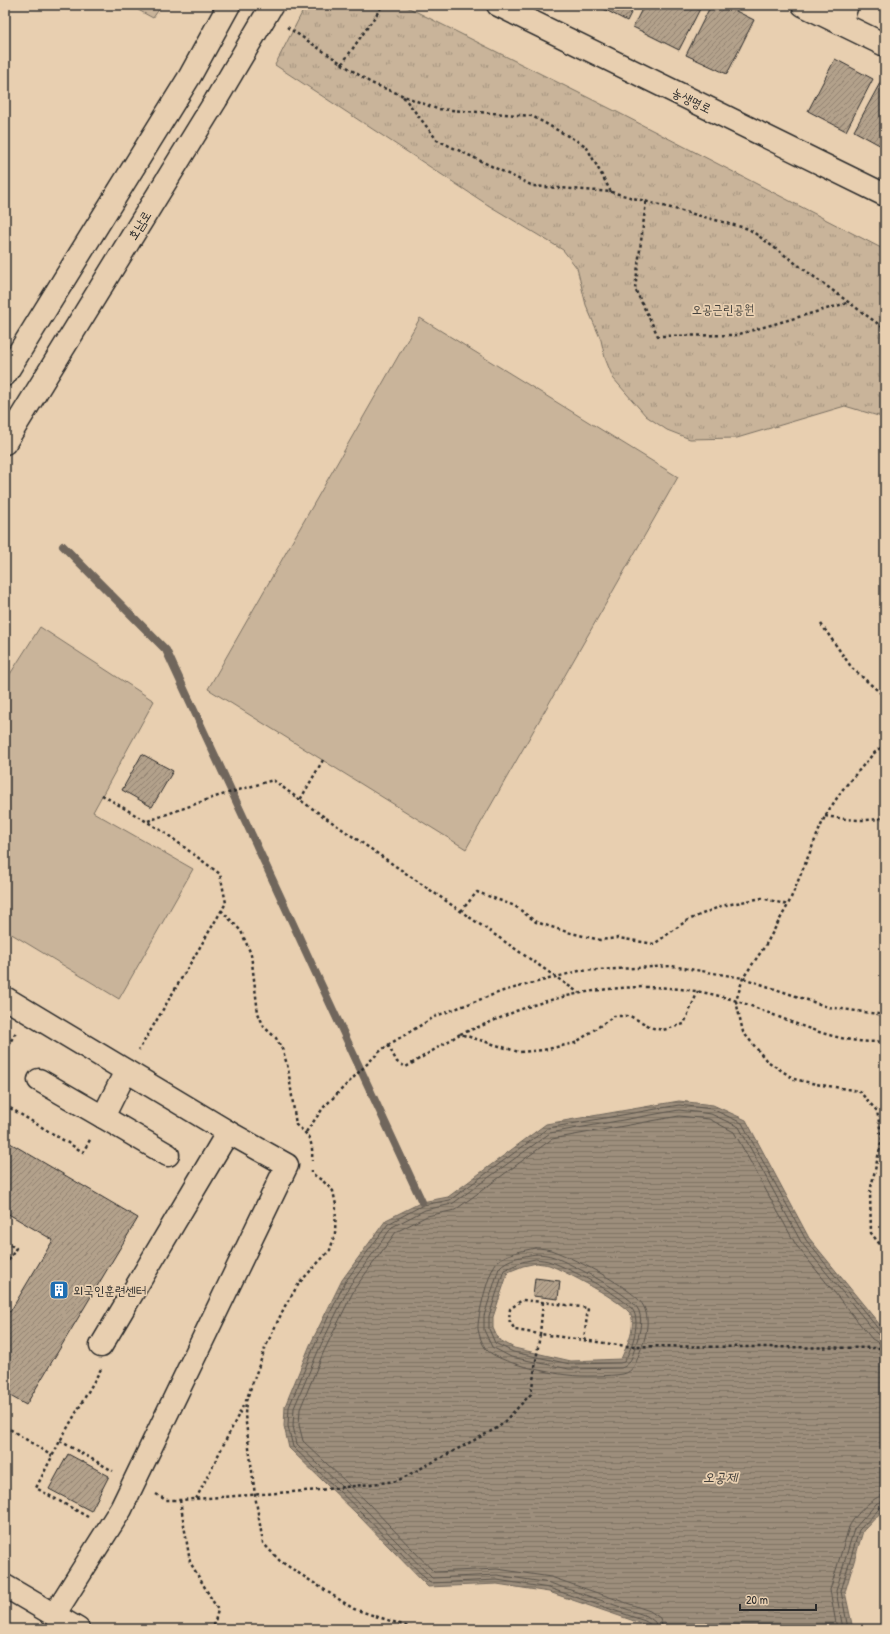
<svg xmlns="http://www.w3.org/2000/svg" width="890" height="1634" font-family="'Patrick Hand','Poor Story',sans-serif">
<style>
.grass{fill:url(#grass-tufts);stroke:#7a7062}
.pitch{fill:#c9b49a;stroke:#7a7062}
.water{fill:url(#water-rules);stroke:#6f665b;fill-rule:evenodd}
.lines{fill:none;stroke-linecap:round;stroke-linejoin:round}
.shore{stroke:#59534b;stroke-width:1}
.stream{stroke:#6f665b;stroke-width:8}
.building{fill:url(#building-hatch);stroke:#2b2b2b}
.minor-casing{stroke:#2b2b2b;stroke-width:25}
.highway-casing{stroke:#2b2b2b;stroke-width:25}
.path{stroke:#2b2b2b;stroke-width:2.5;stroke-dasharray:3 3;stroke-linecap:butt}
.minor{stroke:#e8cfb0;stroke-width:22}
.highway{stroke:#e8cfb0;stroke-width:22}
.highway-bridge-casing{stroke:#2b2b2b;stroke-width:25;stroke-linecap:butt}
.highway-bridge{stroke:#e8cfb0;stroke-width:22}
.labels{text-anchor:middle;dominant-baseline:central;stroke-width:3.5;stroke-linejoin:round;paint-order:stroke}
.street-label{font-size:13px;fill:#2b2b2b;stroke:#e8cfb0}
.park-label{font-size:13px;fill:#43403c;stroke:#e8cfb0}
.poi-label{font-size:13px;fill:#2b2b2b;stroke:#e8cfb0;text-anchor:start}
.water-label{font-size:14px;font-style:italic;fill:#423f3b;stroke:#e8cfb0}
</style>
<defs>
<pattern id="grass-tufts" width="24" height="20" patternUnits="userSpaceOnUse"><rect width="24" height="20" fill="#c9b49a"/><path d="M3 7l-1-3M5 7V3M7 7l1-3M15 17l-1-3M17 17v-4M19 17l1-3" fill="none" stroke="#a3937e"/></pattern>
<pattern id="water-rules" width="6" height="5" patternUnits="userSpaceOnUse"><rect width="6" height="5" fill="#9d8e7b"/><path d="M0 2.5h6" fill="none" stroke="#807465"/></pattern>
<pattern id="building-hatch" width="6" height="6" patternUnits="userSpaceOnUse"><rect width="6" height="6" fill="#b3a18b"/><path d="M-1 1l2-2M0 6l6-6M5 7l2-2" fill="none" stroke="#928372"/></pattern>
</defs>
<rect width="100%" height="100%" fill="#e8cfb0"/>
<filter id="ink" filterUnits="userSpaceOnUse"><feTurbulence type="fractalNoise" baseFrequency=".025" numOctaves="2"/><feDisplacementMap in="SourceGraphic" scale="8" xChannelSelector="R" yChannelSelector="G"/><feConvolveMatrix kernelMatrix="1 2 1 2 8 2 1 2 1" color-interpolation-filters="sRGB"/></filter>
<g filter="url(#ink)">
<g class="grass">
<path d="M129,5H162L153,18Z"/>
<path d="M306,5H403L619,113L885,250V418L845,406L737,438L690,439L667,430L646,416L613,378L605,358L601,340L586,305L577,268L563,250L488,205L275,65Z"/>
</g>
<g class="pitch">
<path d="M420,318L678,477L466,849L208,689Z"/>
<path d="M40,627L154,701L93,812L193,869L119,999L5,930V682Z"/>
</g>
<path class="water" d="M679,1101L713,1105L746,1120L809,1238L885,1331V1508L863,1531L845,1592L853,1629H651L643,1624L549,1592L497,1584L428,1587L357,1514L289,1448L284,1426L285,1406L310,1345L342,1280L386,1220L422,1202L448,1197L546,1124ZM537,1263C541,1264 546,1264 549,1265C563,1270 626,1303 631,1315C636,1328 626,1347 621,1359L571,1361L514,1348L498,1339L493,1328V1317L508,1272L523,1266Z"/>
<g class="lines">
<g class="shore">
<path d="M535,1248C541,1248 550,1249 556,1252C575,1259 636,1289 644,1307C651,1322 645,1340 639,1354C636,1363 633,1372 623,1374C612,1376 580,1377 568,1375C549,1373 498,1363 486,1349C482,1344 479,1335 478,1329C477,1318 489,1268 498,1261C507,1253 523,1251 535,1248Z"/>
<path d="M536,1254C541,1254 549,1255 554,1257C571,1264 633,1295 639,1311C643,1323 639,1335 635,1347C633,1355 630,1366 621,1368L569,1369L511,1357L492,1347L484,1330V1316L499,1268C507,1258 525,1256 536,1254Z"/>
<path d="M536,1259C541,1260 547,1260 551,1262C567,1267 629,1299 634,1312C640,1326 631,1350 624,1362L620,1363L570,1364L513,1352L495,1343L489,1329V1316L504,1270L522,1262Z"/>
<path d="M652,1629L651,1625L645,1621L549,1588L497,1580L430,1583L360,1511L293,1447L288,1426L289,1407L314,1347L345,1282L388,1224L423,1205L450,1200L548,1128L679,1105L712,1109L742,1123L806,1240L880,1331L885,1333"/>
<path d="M657,1629L655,1622L647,1616L550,1583L497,1575L432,1578L363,1507L297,1444L293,1426L294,1408L319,1349L350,1285L392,1227L425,1210L452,1204L550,1133L679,1110L711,1114L739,1127L801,1242L877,1334L885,1338"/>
<path d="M663,1629L660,1618L650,1611L551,1577L497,1569L434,1572L368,1503L303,1441L299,1425L300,1409L324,1351L355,1288L396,1232L427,1216L455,1210L552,1139L679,1116L709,1119L734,1132L796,1245L872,1339L879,1343L885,1344"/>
<path d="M837,1629L830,1590L849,1527C854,1516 874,1495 885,1495"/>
<path d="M843,1629L836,1591L854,1529L877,1503L885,1501"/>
<path d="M848,1629L841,1591L859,1530L881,1507L885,1506"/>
</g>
<path class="stream" d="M63,546L166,650L422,1202"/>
</g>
<g class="building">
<path d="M596,5H635L627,21Z"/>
<path d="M644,5H702L679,50L633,27Z"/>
<path d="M711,5H724L754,20L727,74L686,55Z"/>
<path d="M835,59L873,79L846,131L808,111Z"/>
<path d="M881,81L885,83V148L854,131Z"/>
<path d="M142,754L173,771L152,807L122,790Z"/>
<path d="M5,1140L138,1218L26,1405L5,1393V1309L10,1312L53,1240L5,1212Z"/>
<path d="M535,1278L560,1281L558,1299L533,1296Z"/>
<path d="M68,1454L109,1476L91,1511L49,1489Z"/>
</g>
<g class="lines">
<defs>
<g id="minor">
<path d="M498,5L885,195"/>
<path d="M803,5L885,45"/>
<path d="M841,23L847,5"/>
<path d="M5,998L228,1132L287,1165L121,1509L54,1615"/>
<path d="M126,1071L103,1117L168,1155"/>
<path d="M39,1080L103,1117"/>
<path d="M101,1346L228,1132"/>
<path d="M5,1586L78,1629"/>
</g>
<g id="highway">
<path d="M5,375L190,76L229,5"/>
<path d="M5,443L216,100"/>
</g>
</defs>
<use href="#minor" class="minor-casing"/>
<use href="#highway" class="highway-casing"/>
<g class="path">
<path d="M287,27L371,83L437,109L532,116L586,146L611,192L533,186L437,140L402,95"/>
<path d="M342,64L383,5"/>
<path d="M611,192L749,229L885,329"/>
<path d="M646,202L635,289L658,336L736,335L847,303"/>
<path d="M821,624L852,668L885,697"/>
<path d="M885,744L873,754L843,789L825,816L788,905L765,946L743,978L736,1001L743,1032L766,1060L794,1079L816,1084L859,1091L877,1111L882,1139L870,1192L871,1233L885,1251"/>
<path d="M323,760L300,800L579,993"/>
<path d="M102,795L164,832L220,874L226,903L139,1050"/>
<path d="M825,816C845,819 866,823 885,817"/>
<path d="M148,821L215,797L273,780L300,800"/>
<path d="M221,910L241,931L251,954L258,1013L264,1027L276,1038L283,1051L288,1068L296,1125C311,1136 313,1143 312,1161"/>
<path d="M461,911L477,892L515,906L536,922L567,932L600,940L618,938L654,944L686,921L721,906L762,898L788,905"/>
<path d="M698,991L684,1024L663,1030L653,1028L630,1016H614L575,1043L543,1050L519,1052L460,1034C479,1027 498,1019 516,1011C587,985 665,978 737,1001C782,1016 837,1047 885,1041"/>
<path d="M388,1045L397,1062L406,1067L460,1034"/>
<path d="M5,1051L16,1032"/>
<path d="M5,1105L83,1152L91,1138"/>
<path d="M306,1132L324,1107L378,1053L388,1045L436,1016L503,991L579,971L672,966L743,978L828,1007L885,1015"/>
<path d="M311,1170V1173L323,1181L333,1191L336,1205L335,1234L330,1250L300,1282L285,1306L266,1346L246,1401L245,1415L255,1495L263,1543L280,1561L354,1609L415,1629"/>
<path d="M5,1242L16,1248L5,1267"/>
<path d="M543,1302L540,1334L515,1330L509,1320L510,1309L522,1300C544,1302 566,1305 588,1308L584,1340"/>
<path d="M5,1426L52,1456"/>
<path d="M60,1441L113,1471"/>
<path d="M156,1494L166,1500H180L319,1490L397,1481L499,1427L531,1394L540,1334L626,1346L885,1348"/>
<path d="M196,1499L244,1404"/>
<path d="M180,1500L190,1562L218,1610L213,1629"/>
<path d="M88,1517L36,1488L60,1441L101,1369"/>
</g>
<use href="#minor" class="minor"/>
<use href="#highway" class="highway"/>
<defs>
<path id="highway-bridge" d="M216,100L272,5"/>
</defs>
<use href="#highway-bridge" class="highway-bridge-casing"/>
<use href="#highway-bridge" class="highway-bridge"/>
</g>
</g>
<defs>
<symbol id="building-square" viewBox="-11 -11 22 22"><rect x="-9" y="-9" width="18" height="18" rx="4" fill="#1f6fb2" stroke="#e8cfb0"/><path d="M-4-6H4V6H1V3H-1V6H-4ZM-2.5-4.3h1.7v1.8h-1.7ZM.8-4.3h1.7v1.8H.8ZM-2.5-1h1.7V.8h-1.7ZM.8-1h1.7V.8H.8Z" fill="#fff"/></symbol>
</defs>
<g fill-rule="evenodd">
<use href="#building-square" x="48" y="1279" width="22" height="22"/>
</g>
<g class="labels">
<g class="street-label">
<text transform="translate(692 100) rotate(26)">농생명로</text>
<text transform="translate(139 225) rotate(-58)">호남로</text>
</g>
<g class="park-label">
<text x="723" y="309">오공근린공원</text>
</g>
<g class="poi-label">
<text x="73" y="1290">외국인훈련센터</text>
</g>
<g class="water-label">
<text x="720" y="1476">오공제</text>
</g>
</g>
<rect width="890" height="1634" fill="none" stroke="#e8cfb0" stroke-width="20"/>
<rect x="10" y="10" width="870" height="1614" fill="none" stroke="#2b2b2b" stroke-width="1.5" filter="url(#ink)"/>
<path d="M740 1604v6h76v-6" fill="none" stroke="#2b2b2b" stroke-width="2"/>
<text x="746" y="1604" font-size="12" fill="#2b2b2b" stroke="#e8cfb0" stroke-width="3" paint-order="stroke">20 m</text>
</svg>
